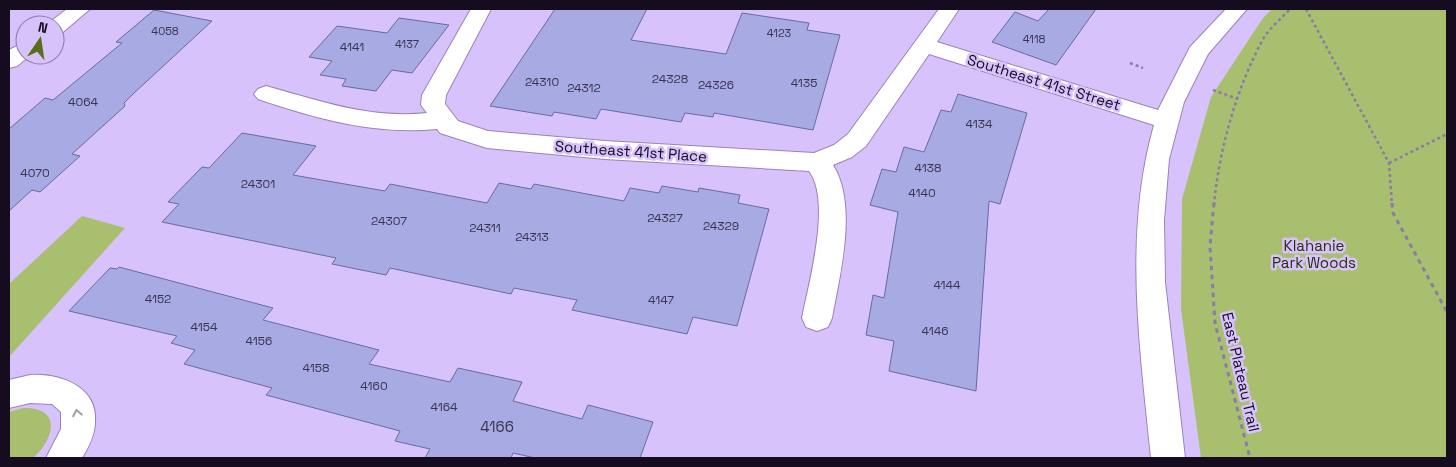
<svg xmlns="http://www.w3.org/2000/svg" width="1456" height="467" font-family="'Space Grotesk',sans-serif">
<style>
.green{fill:#a8bf70}
.building{fill:#a7aae3;stroke:#696ba0}
.lines{fill:none;stroke-linecap:round;stroke-linejoin:round}
.minor-casing{stroke:#9883b9;stroke-width:2}
.path-far1{stroke:#8c7ba6;stroke-width:2.5;stroke-dasharray:3 3;stroke-linecap:butt}
.path{stroke:#8c7ba6;stroke-width:3;stroke-dasharray:4.5 4.5;stroke-linecap:butt}
.minor{fill:#fff;fill-rule:evenodd}
.oneway{stroke:#a19ea6}
.labels{text-anchor:middle;dominant-baseline:central;stroke-width:5;stroke-linejoin:round;paint-order:stroke}
.far-number-label{font-size:11px;fill:#3a3451}
.number-label{font-size:12px;fill:#3a3451}
.street-label{font-size:15px;fill:#150c20;stroke:#d8c2fc}
.park-label{font-size:15px;fill:#27300a;stroke:#d8c2fc}
.near-number-label{font-size:15px;fill:#3a3451}
</style>
<rect width="100%" height="100%" fill="#d8c2fc"/>
<g class="green">
<path d="M1272,9H1447V458H1201L1181,309L1182,199L1211,97L1263,18Z"/>
<path d="M82,216L125,228L9,357V284Z"/>
<path d="M23,408C62,407 55,438 33,458H9V412Z"/>
</g>
<g class="building">
<path d="M555,9H647L631,40L726,54L742,13L809,23L807,30L840,35L813,130L714,113L713,117L685,113L681,122L601,109L596,119L554,112L552,116L490,106Z"/>
<path d="M1049,9H1096L1056,65L992,42L1015,12L1038,21Z"/>
<path d="M154,10L212,21L133,94L124,103L125,106L72,154L80,156L40,192L32,190L9,211V129L45,98L53,100L122,43L116,42Z"/>
<path d="M399,18L449,25L412,73L392,70L376,91L342,86L346,79L320,75L332,61L309,57L337,26L387,33Z"/>
<path d="M958,94L1027,113L1000,204L989,201L976,391L889,371L894,341L866,335L873,295L884,298L898,212L870,205L882,169L896,172L904,147L924,152L941,110L951,112Z"/>
<path d="M242,133L316,146L293,175L385,191L390,184L487,203L499,183L531,189L534,184L624,201L630,188L659,193L662,186L698,192L699,188L740,195L738,203L769,209L737,326L693,317L687,334L572,310L577,300L514,288L511,294L390,268L386,275L332,264L336,258L162,222L179,204L168,202L202,167L209,168Z"/>
<path d="M119,267L273,308L263,320L379,350L369,364L450,382L458,368L522,382L513,401L582,419L588,405L653,422L640,458H535L513,453L511,458H425L430,449L395,441L400,431L266,395L272,388L184,364L195,350L171,343L177,336L69,311L110,268L117,269Z"/>
</g>
<g class="lines">
<defs>
<g id="minor">
<path d="M67,9H90L63,32L55,33V25H46Z"/>
<path d="M471,9H491L446,95L445,104L458,121L488,131L605,141L814,153L834,145L848,134L939,9H959L937,42L1158,110L1190,47L1226,9H1247L1208,54L1184,102L1169,159L1164,220L1165,282L1185,458H1151C1140,348 1123,234 1154,125L929,54L866,146L852,157L833,165C858,205 840,274 832,318L828,327L817,331L806,327L802,318C809,282 832,201 809,171L605,159L487,148L440,133L437,129C375,135 317,119 258,99L254,94L258,89L266,86C320,101 370,119 427,113L421,105L422,95Z"/>
<path d="M25,42V55H31L17,66L9,68V50Z"/>
<path d="M30,375C59,373 98,386 95,422C95,435 88,448 82,458H46L61,429V412L52,404L30,403L9,408V380Z"/>
</g>
</defs>
<use href="#minor" class="minor-casing"/>
<g class="path-far1">
<path d="M1306,9L1389,163L1392,205"/>
<path d="M1130,63L1143,68"/>
<path d="M1213,90L1238,99"/>
<path d="M1389,163L1447,134"/>
<path d="M1214,205C1219,150 1236,90 1262,41C1268,29 1281,19 1290,9"/>
</g>
<g class="path">
<path d="M1214,203L1210,246L1215,323L1250,458"/>
<path d="M1392,203L1393,213L1447,312"/>
</g>
<use href="#minor" class="minor"/>
</g>
<defs><path id="oneway-chevron" d="M-2-3.5L2.5 0L-2 3.5" fill="none" stroke-width="1.6" stroke-linecap="round" stroke-linejoin="round" transform="scale(1.25)"/></defs>
<use class="oneway" href="#oneway-chevron" transform="translate(77 413) rotate(-101)"/>
<g class="labels">
<g class="far-number-label">
<text x="165" y="31">4058</text>
<text x="779" y="33">4123</text>
<text x="1034" y="39">4118</text>
<text x="407" y="44">4137</text>
</g>
<g class="number-label">
<text x="352" y="47">4141</text>
<text x="670" y="79">24328</text>
<text x="542" y="82">24310</text>
<text x="804" y="83">4135</text>
<text x="716" y="85">24326</text>
<text x="584" y="88">24312</text>
<text x="83" y="102">4064</text>
<text x="979" y="124">4134</text>
<text x="928" y="168">4138</text>
<text x="35" y="173">4070</text>
<text x="258" y="184">24301</text>
<text x="922" y="193">4140</text>
<text x="665" y="218">24327</text>
<text x="389" y="221">24307</text>
<text x="721" y="226">24329</text>
<text x="485" y="228">24311</text>
<text x="532" y="237">24313</text>
<text x="947" y="285">4144</text>
<text x="158" y="299">4152</text>
<text x="661" y="300">4147</text>
<text x="204" y="327">4154</text>
<text x="935" y="331">4146</text>
<text x="259" y="341">4156</text>
<text x="316" y="368">4158</text>
<text x="374" y="386">4160</text>
<text x="444" y="407">4164</text>
</g>
<g class="street-label">
<text transform="translate(1044 82) rotate(17)">Southeast 41st Street</text>
<text transform="translate(631 151) rotate(4)">Southeast 41st Place</text>
<text transform="translate(1241 372) rotate(77)">East Plateau Trail</text>
</g>
<g class="park-label">
<text x="1314" y="245">Klahanie<tspan x="1314" dy="17">Park Woods</tspan></text>
</g>
<g class="near-number-label">
<text x="497" y="426">4166</text>
</g>
</g>
<rect width="1456" height="467" fill="none" stroke="#150c20" stroke-width="20"/>
<g transform="translate(40 40) rotate(13)"><circle r="24" fill="#d8c2fc" stroke="#8a79a4"/>
<path d="M0-4L9 19L0 12L-9 19Z" fill="#596c1a"/>
<text y="-8" font-size="14" font-weight="bold" text-anchor="middle" fill="#150c20">N</text>
</g>
</svg>
